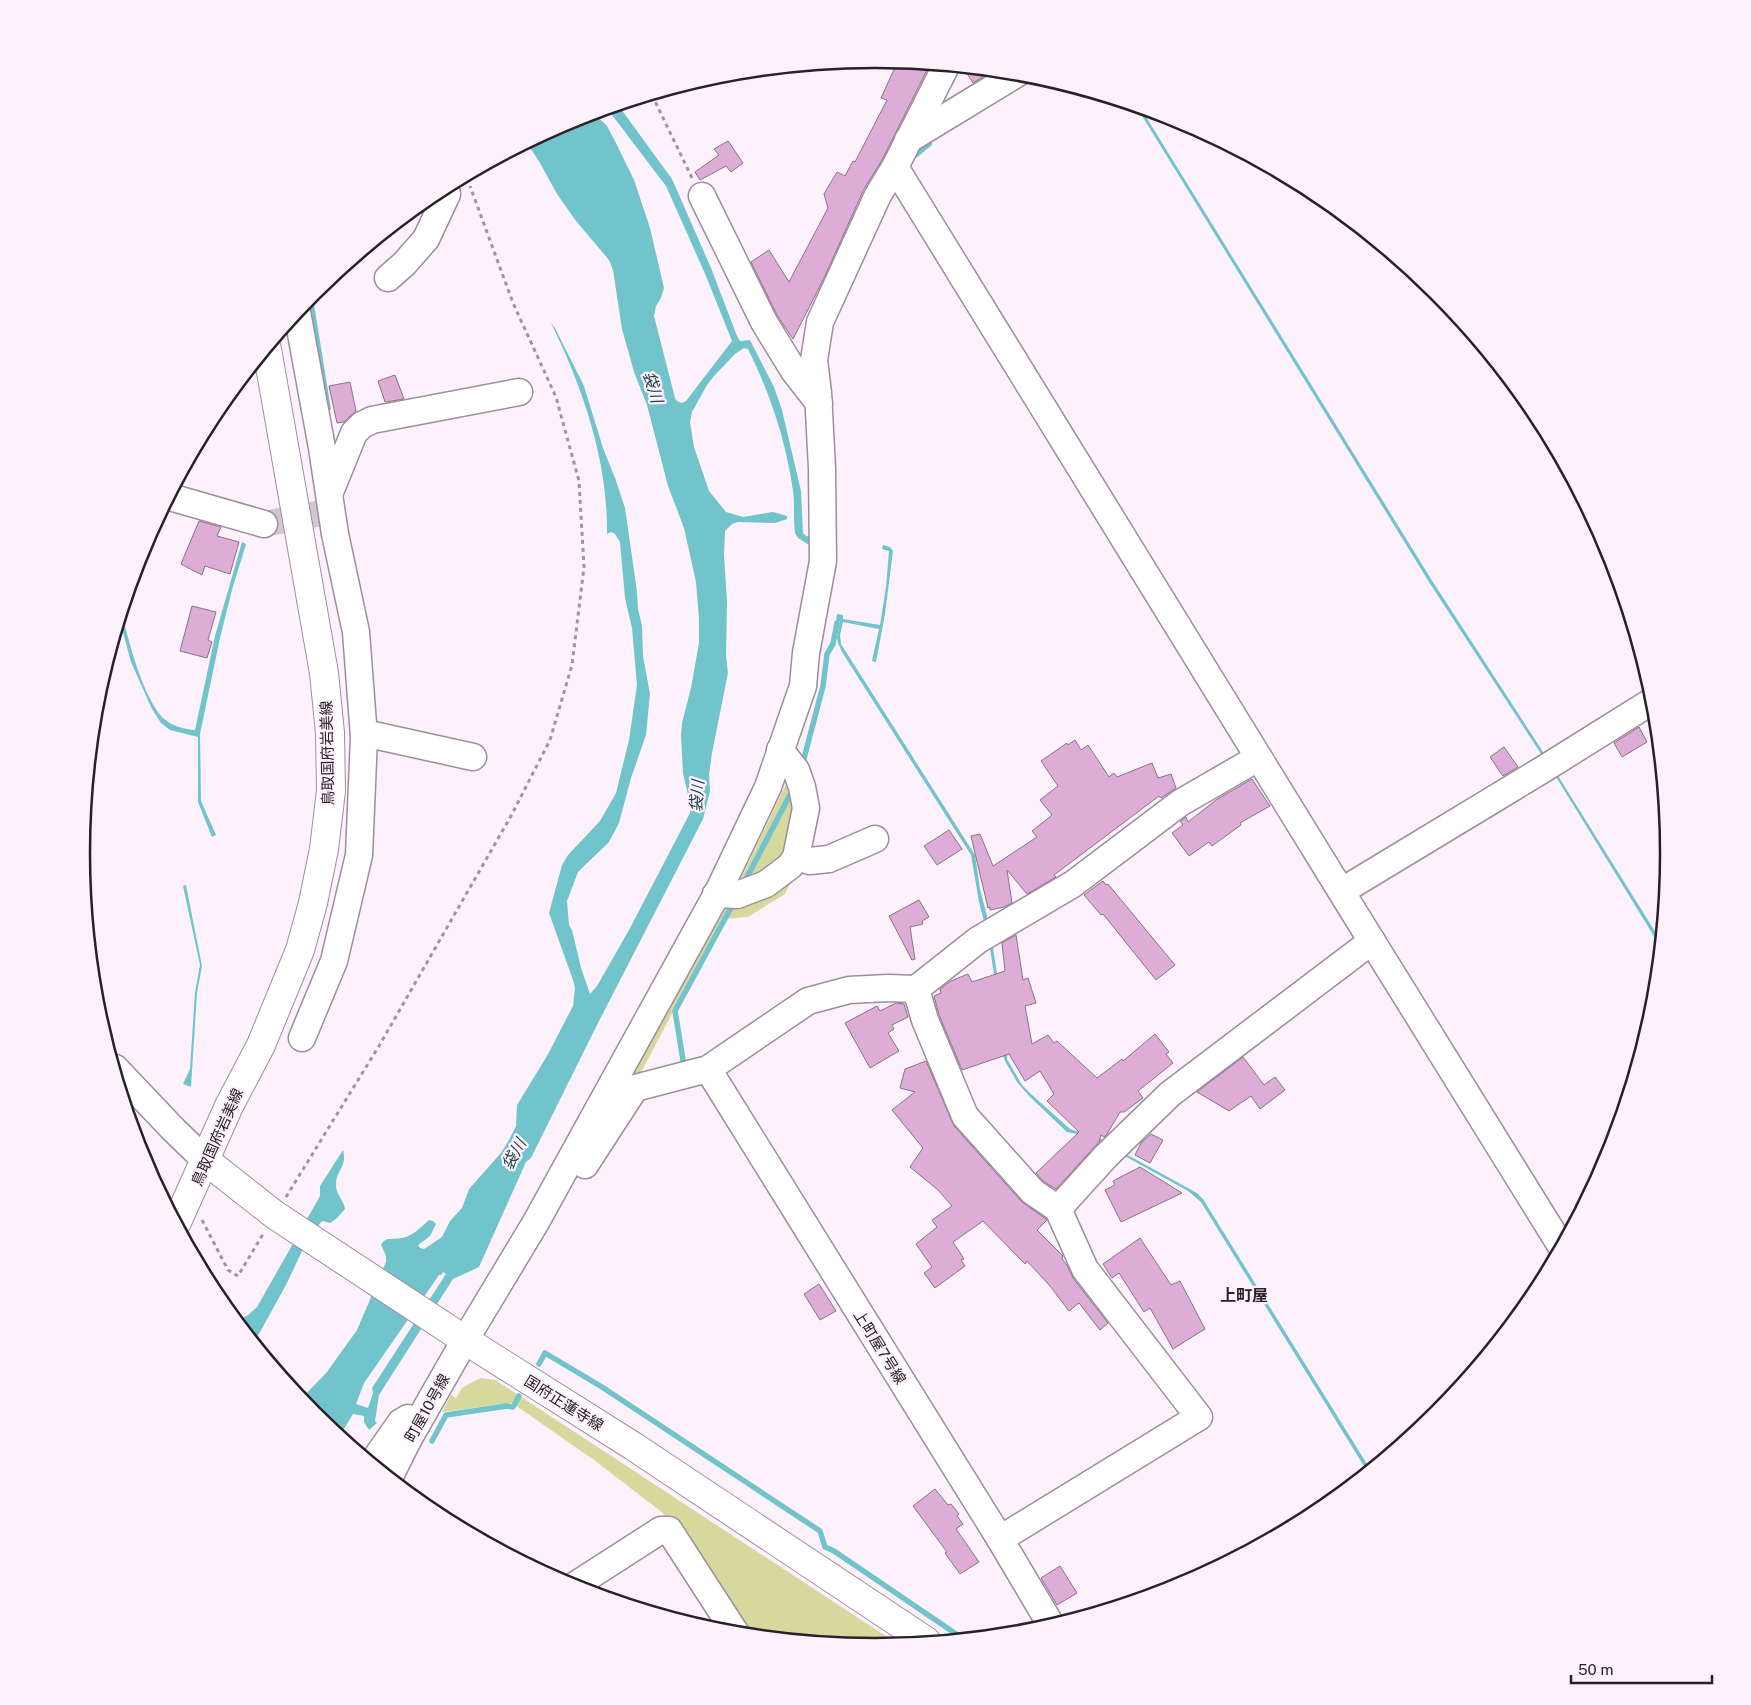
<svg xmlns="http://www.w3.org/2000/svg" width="1751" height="1705" font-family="'Public Sans','Noto Sans JP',sans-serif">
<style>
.green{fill:#d5d99e}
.water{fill:#71c3cc;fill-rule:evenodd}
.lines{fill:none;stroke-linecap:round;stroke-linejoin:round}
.stream{stroke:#71c3cc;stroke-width:5.5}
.building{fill:#ddadd8;stroke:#867484}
.minor-tunnel{stroke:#d2c7d1;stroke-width:26;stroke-dasharray:26 13;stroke-linecap:butt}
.minor-casing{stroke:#9f8d9d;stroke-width:29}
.major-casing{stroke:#9f8d9d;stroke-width:30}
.path{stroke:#9f959e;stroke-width:3;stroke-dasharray:4 4;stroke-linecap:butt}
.minor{stroke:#fff;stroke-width:26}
.major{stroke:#fff;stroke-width:28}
.labels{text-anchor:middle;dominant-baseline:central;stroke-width:4.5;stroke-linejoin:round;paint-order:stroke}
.street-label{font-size:15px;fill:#282127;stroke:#fdf1fc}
.water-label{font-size:16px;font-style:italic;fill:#1b4246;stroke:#fdf1fc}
.neighbourhood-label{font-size:16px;font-weight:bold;fill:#282127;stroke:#fdf1fc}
.rim{fill:none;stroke:#282127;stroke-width:2.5}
</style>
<rect width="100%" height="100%" fill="#fdf1fc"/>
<g class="green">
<path d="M793,778L792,853L735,891L788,780Z"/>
<path d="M799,866L785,894L748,917L722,919L638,1078L626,1086L717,901Z"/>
<path d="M480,1378L495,1380L506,1387L898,1644L875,1646L740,1633L663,1513L594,1460L512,1403L442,1412L451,1395L456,1398L462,1388Z"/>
</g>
<g class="water">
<path d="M618,105L672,179L711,268L737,336L740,341L750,340L774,387L782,410L801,491L803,533L806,536L813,537L812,547L798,538L795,533C793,519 795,505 793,491C786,441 770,393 748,349L744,348L735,354L714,376L707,385L692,412L690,422L694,447L709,491L726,512L743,517L773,512L787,516V519L775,523L738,522L732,524L725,531L724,555L727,602L726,656L728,673L712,753L709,774L710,791L703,819L598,1023L531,1158L526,1162L479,1267L453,1279L379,1395L375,1421L377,1423L369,1430L364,1422V1416L353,1414L341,1434L314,1414L302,1398L327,1372L357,1330L386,1262V1256L381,1245C385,1236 394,1240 402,1238C413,1236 421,1227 429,1220L433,1221L436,1224L430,1236L418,1245L420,1248L424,1249L442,1237L450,1221L462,1208L469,1189L501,1153L509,1140L516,1126L517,1105L547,1056L573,1006L575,988L573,980L549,913L562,865L568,855L600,821L616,793L629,740L637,685L632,628L625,598L620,542L615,534L611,532L607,534C608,461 583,388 551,323L555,328L584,386L603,448L615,478L625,508L637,592L638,609L642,626L643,656L650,694L646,735L631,778L619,823L609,842L578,872L567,901L569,925L572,930L581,968L590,994L597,986L629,930L690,813L691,807L683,773L681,736L682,723L691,688L699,643V619L696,582L684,528L668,486L647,405L634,372L622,329L613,270L609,260L576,221L557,194L540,163L527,143L572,119L594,113L607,126L615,141L634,180L650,228L664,288L661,298L656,306L654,316L675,398L677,401L682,403L686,401L732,341L706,276L666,186L612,115L609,108ZM443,1272L446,1274L372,1388L373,1393L368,1408L356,1404L364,1383L439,1275H441Z"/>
<path d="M1136,106L1140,107L1431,579L1547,758L1545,760L1429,582Z"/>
<path d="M242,542L246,544L232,590L220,638L200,734L201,801L216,835L212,837L198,802V737L170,730L161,723L152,709L131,662L120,621L122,615C130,645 142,694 162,717C171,726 183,729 195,730L215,636Z"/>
<path d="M883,545L890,547L893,551L885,614L876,662L872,661L879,629L843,622L840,635L841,644L975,855L980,889L988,920L984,921L979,902L971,855L842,652L838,643L837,638L840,621H836L837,614L843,615V619L880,625L886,587L889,551L882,549Z"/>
<path d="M1555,771L1661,941L1660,946L1553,772Z"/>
<path d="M186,885L202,966L197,993L191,1087L183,1084L190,1069L195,992L200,965L183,886Z"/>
<path d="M992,941L1008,1046L1007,1059L1022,1085L1031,1094L1070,1129L1104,1140L1102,1142L1082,1135L1067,1132L1029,1096L1017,1082L1005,1061L1003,1055L1005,1044L989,942Z"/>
<path d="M343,1150C348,1167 335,1171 336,1186C336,1194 344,1201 345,1209L336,1219L330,1223L323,1221L321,1222L302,1251L286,1285L255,1341L238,1321L248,1315L257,1307L320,1196V1186Z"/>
<path d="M1124,1153L1197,1193L1203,1199L1370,1469L1367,1471L1201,1202L1188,1191L1123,1155Z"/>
</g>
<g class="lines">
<g class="stream">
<path d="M912,158L929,144"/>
<path d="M310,297L328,408"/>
<path d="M802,766L823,686L827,654L833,644L837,623"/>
<path d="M744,883L793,789"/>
<path d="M684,1066L675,1011L734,902"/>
<path d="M539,1364L545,1353L602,1387L820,1531L825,1547L834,1551L962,1638"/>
<path d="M432,1441L446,1415L507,1406L513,1407L519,1396"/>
</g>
</g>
<g class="building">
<path d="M898,61L930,64L882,160L864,189L824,278L793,339L777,315L751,262L769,250L789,282L828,208L824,194L837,172L845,176L853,161L855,162L887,100L881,98Z"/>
<path d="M963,67L977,69L993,70L973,83Z"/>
<path d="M728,141L743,163L731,172L726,166L700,180L695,172L719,155L714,149Z"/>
<path d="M395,375L404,399L385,402L378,381Z"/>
<path d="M350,382L356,411L344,422L337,423L329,386Z"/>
<path d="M199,521L221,527L217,536L239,542L230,574L205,566L202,575L181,564Z"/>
<path d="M192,606L216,612L208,640L212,642L207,658L180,651Z"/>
<path d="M1639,727L1647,742L1622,757L1614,743Z"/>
<path d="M1075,740L1081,750L1088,745L1109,777L1114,773L1117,777L1152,763L1158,778L1171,774L1176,788L1161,798L1159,796L1054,875L1056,877L1027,894L1007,870L1012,903L1004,907L990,910V907L988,908L971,836L980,834L993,866L1037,837L1032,831L1052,815L1040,800L1058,786L1041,761L1067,743L1068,745Z"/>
<path d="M1504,747L1518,767L1503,776L1490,757Z"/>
<path d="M1252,779L1270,806L1240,823L1241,825L1212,846L1209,842L1189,856L1172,833L1183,825L1180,821L1186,817L1188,822L1216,800Z"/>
<path d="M949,830L962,849L937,865L924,846Z"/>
<path d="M1103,881L1106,885L1108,884L1175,965L1156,980L1103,914L1101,915L1084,895Z"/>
<path d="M919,900L929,917L922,921L923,924L910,927L915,959L912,960L889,916Z"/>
<path d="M1016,935L1023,980L1028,978L1036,1003L1025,1006L1032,1044L1048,1035L1054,1043L1057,1041L1097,1078L1122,1059L1123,1061L1155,1034L1169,1052L1166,1054L1173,1063L1138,1091L1143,1098L1124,1112H1120L1107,1134L1104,1137L1101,1135L1099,1142L1056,1189L1043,1181L1036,1173L1079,1132L1047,1101L1054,1094L1040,1071L1025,1081L1009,1054L962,1070L939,1015L934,996L941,993L940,989L951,981L968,974L972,982L1005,971L1002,943Z"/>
<path d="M896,1003L904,1004L908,1017L892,1025L894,1029L888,1033L899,1051L870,1068L845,1023L877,1006L880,1011Z"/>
<path d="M1243,1057L1264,1085L1275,1077L1285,1090L1260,1109L1251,1096L1229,1111L1197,1092Z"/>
<path d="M926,1061L954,1126L1022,1202L1046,1219L1047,1220L1037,1230L1063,1256L1062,1259L1067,1265L1073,1278L1108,1323L1100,1330L1079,1303L1069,1311L1050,1286L1027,1261L1025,1264L983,1221L953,1242L964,1259L961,1260L965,1266L935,1288L924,1273L932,1267L916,1244L937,1227L932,1220L952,1206L938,1190L910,1167L923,1148L892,1110L915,1092L900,1088L905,1069Z"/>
<path d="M1151,1134L1163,1140L1150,1163L1135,1155L1141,1143Z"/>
<path d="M1140,1167L1182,1193L1121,1222L1105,1190L1115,1185L1113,1181Z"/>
<path d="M1140,1238L1171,1285L1180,1281L1205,1329L1173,1349L1150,1308L1144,1312L1119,1273L1112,1278L1103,1264Z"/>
<path d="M819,1284L836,1311L820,1320L804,1294Z"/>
<path d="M935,1489L948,1505L951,1504L959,1514L957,1516L963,1524L956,1529L979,1562L960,1574L945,1553L947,1552L913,1506Z"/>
<path d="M1060,1566L1077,1593L1057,1605L1041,1578Z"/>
</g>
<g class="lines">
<path class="minor-tunnel" d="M264,524L332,511"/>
<defs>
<g id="minor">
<path d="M908,140L1018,73"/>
<path d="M895,167C1116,528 1338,887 1561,1246"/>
<path d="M702,196L764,322L794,371L819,403"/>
<path d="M388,278L404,264L426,239L447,194L445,187"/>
<path d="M297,312L322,448L335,534L356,632L364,737L359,855L334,961L302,1038"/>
<path d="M330,492L354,433L362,425L372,420L519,392"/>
<path d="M170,497L264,524"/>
<path d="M364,733L473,757"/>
<path d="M796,857L810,861L829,859L875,839"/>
<path d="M1342,891L1542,770L1654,700"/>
<path d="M716,894L737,895L766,884L790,866L796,857L806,808L802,787L796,770L780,750"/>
<path d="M916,989L925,1020L965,1116L1033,1192L1058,1209L1085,1269L1199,1417L1000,1539"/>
<path d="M115,1068L173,1129L205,1160"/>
<path d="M708,1069L1000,1539L1051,1625"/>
<path d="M585,1165L635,1088L708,1069L808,1001L849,990L888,988L916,989L978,940L1073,884L1180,803L1258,758"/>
<path d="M1058,1209L1106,1156L1170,1094L1372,941"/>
<path d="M373,1462L401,1422L408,1418"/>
<path d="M390,1476L409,1438L465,1340L536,1222L718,892L768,787L803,686L806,653L823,561L822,468L818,393L814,360L820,322L878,195L895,167L946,66"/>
<path d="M574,1586L661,1530H669L735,1632"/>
</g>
<g id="major">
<path d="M205,1160L275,1215L465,1340L633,1446L926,1641"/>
<path d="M177,1222L229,1106L261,1045L300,950L313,903L324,849L331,791L330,733L324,673L267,349"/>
</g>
</defs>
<use href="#minor" class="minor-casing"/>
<use href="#major" class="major-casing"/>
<g class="path">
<path d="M652,95L692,178"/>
<path d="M286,1197L379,1046L511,816L550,740L572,665L584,567L579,481L556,397L513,303L470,186"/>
<path d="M202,1220L228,1270L238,1276L263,1234"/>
</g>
<use href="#minor" class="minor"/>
<use href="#major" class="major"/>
</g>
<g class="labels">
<g class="street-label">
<text transform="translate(327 753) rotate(-91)">鳥取国府岩美線</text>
<text transform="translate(217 1137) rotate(-66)">鳥取国府岩美線</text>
<text transform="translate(880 1347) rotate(58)">上町屋7号線</text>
<text transform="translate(564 1403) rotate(32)">国府正蓮寺線</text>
<text transform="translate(427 1408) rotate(-61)">町屋10号線</text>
</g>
<g class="water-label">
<text transform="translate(653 387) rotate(74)">袋川</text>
<text transform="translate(697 796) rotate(-86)">袋川</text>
<text transform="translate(514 1154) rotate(-61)">袋川</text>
</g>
<g class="neighbourhood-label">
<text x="1244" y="1295">上町屋</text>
</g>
</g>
<path d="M0 0H1751V1705H0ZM90 853a785 785 0 1 1 1570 0a785 785 0 1 1-1570 0Z" fill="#fdf1fc" fill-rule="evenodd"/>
<path class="rim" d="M90 853a785 785 0 1 1 1570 0a785 785 0 1 1-1570 0Z"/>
<path d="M1571 1675v8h141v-8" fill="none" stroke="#282127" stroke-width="2.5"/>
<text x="1578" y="1675" font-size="15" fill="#282127" stroke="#fdf1fc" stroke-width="4" paint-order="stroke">50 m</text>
</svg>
